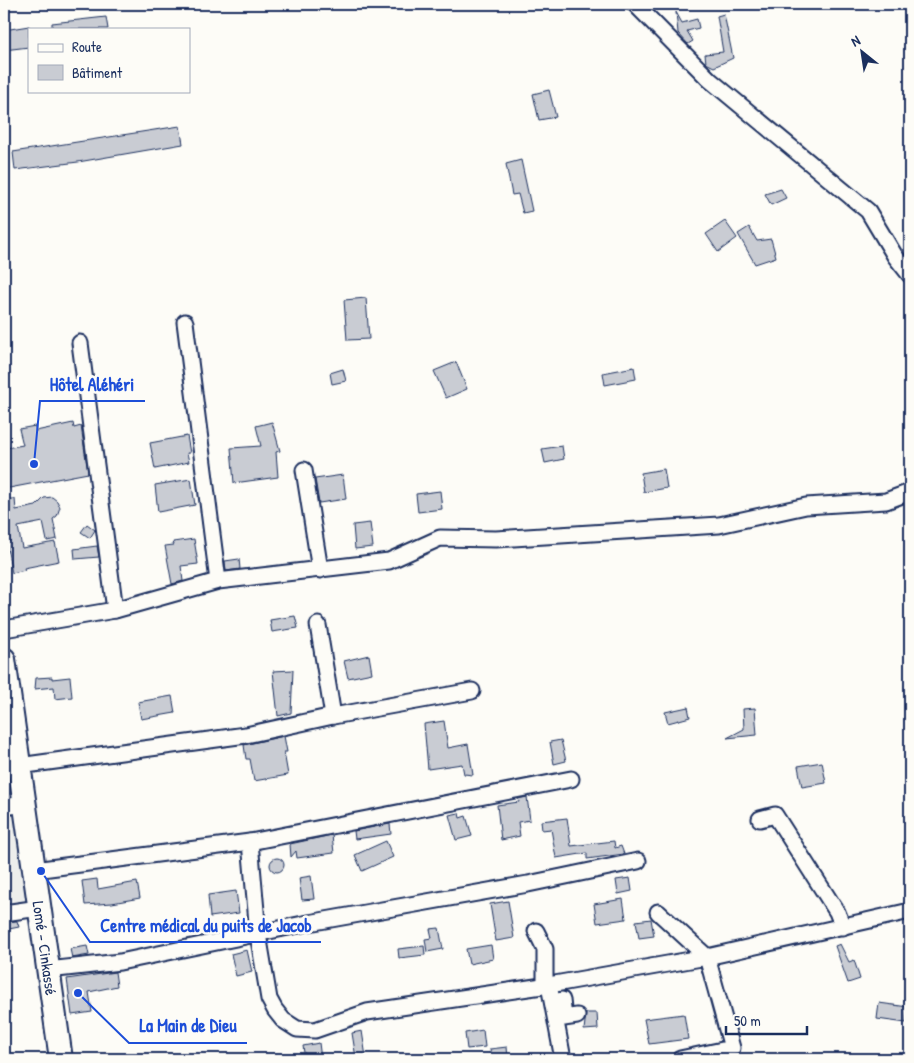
<svg xmlns="http://www.w3.org/2000/svg" width="914" height="1063" font-family="'Patrick Hand',sans-serif">
<style>
.built{fill:#edeeec}
.building{fill:#c9ccd3;stroke:#1b2f5e}
.lines{fill:none;stroke-linecap:round;stroke-linejoin:round}
.minor-casing{stroke:#1b2f5e;stroke-width:19}
.highway-casing{stroke:#1b2f5e;stroke-width:26}
.minor{stroke:#fdfcf7;stroke-width:15}
.highway{stroke:#fdfcf7;stroke-width:22}
.labels{text-anchor:middle;dominant-baseline:central;stroke-width:5;stroke-linejoin:round;paint-order:stroke}
.street-label{font-size:16px;fill:#1b2f5e;stroke:#fdfcf7}
.leader{fill:none;stroke:#1d4ed8;stroke-width:2}
.callout-dot{fill:#1d4ed8;stroke:#fdfcf7;stroke-width:2}
.callout-label{font-size:18px;text-anchor:middle;font-weight:bold;fill:#1d4ed8;stroke:#fdfcf7;stroke-width:5;stroke-linejoin:round;paint-order:stroke}
</style>
<rect width="100%" height="100%" fill="#fdfcf7"/>
<filter id="ink" filterUnits="userSpaceOnUse"><feTurbulence type="fractalNoise" baseFrequency=".02" numOctaves="2"/><feDisplacementMap in="SourceGraphic" scale="10" xChannelSelector="R" yChannelSelector="G"/><feConvolveMatrix kernelMatrix="1 2 1 2 8 2 1 2 1" color-interpolation-filters="sRGB"/></filter>
<g filter="url(#ink)">
<path class="built" d="M20,812L32,900L4,904V815Z"/>
<g class="building">
<path d="M676,12L682,23L697,19L699,28L687,31L693,41L688,44L678,33Z"/>
<path d="M724,14L733,58L714,67L706,63L705,54L723,52L717,16Z"/>
<path d="M106,17L108,29H52V23Z"/>
<path d="M29,26V47L4,50V30Z"/>
<path d="M549,90L556,117L539,120L533,94Z"/>
<path d="M180,126L183,144L78,162L15,170L13,152Z"/>
<path d="M521,160L532,211L523,213L518,194L512,195L506,164Z"/>
<path d="M781,189L786,198L771,205L765,194Z"/>
<path d="M725,221L737,238L718,252L706,234Z"/>
<path d="M749,227L757,241L771,239L776,257L755,264L738,234Z"/>
<path d="M366,298L369,339L347,340L344,300Z"/>
<path d="M456,362L467,389L446,398L434,371Z"/>
<path d="M634,367L636,379L605,385L603,373Z"/>
<path d="M343,369L346,381L332,384L330,373Z"/>
<path d="M272,422L280,451L276,452L278,477L234,483L231,448L261,446L256,426Z"/>
<path d="M73,423L74,428L81,426L88,473L4,489V477L7,476L6,448L23,445L19,429L35,426L36,431Z"/>
<path d="M187,436L190,453H187L189,462L155,469L150,443Z"/>
<path d="M562,446L564,459L545,463L542,449Z"/>
<path d="M664,469L667,488L644,492L641,473Z"/>
<path d="M343,475L346,499L319,503L315,479Z"/>
<path d="M191,479L195,505L158,512L155,485Z"/>
<path d="M440,491L442,509L418,512L416,494Z"/>
<path d="M52,497L57,501L60,507L57,516L53,519L57,539L47,541L43,522L18,527L22,548L55,542L59,561L24,568L25,570L12,573L6,542L10,541L4,515V499H15L16,510L36,506L44,498Z"/>
<path d="M370,523L373,547L355,549L353,525Z"/>
<path d="M87,524L95,530L90,538L81,532Z"/>
<path d="M194,539L198,564L181,566L183,581L172,584L165,546L174,545L173,542Z"/>
<path d="M97,546L99,557L75,559L74,549Z"/>
<path d="M239,559L240,569L226,571L225,561Z"/>
<path d="M295,616L298,628L272,632L270,620Z"/>
<path d="M369,655L372,673L348,678L344,661Z"/>
<path d="M293,670L291,713L278,716L273,671Z"/>
<path d="M52,677V679L70,677L72,697L55,699L54,687L35,689L36,678Z"/>
<path d="M172,696L175,713L141,719L138,702Z"/>
<path d="M688,707L690,717L668,723L665,712Z"/>
<path d="M755,708L757,735L727,738L744,729L743,709Z"/>
<path d="M444,721L448,748L468,744L473,775L464,774L462,764L428,769L424,724Z"/>
<path d="M284,736L287,752H284L288,775L254,781L250,759H246L244,745Z"/>
<path d="M561,740L566,761L554,764L550,742Z"/>
<path d="M822,762L826,783L802,787L798,766Z"/>
<path d="M527,797L530,820L518,822L520,836L501,840L497,805L519,802L518,799Z"/>
<path d="M459,813L460,818L466,816L472,836L456,840L449,815Z"/>
<path d="M567,818L571,846L614,841L615,848L621,846L624,854L587,859V853L556,858L551,829L542,830L541,821Z"/>
<path d="M390,824L391,834L355,839L354,831Z"/>
<path d="M332,835L334,853L297,858L296,851L291,857L290,844Z"/>
<path d="M386,841L393,857L362,871L355,855Z"/>
<circle cx="277" cy="865" r="7"/>
<path d="M311,876L314,899L302,900L299,878Z"/>
<path d="M630,878L632,891L618,894L616,880Z"/>
<path d="M97,879L98,889L137,882L140,898L112,903L85,905L82,881Z"/>
<path d="M236,891L239,913L210,917L208,895Z"/>
<path d="M623,899L626,919L597,923L594,904Z"/>
<path d="M508,901L514,938L496,941L490,904Z"/>
<path d="M651,919L654,936L639,938L636,921Z"/>
<path d="M17,921L19,927L4,930V922Z"/>
<path d="M439,928L443,949L427,952L425,939L432,938L430,929Z"/>
<path d="M840,944L849,962L854,960L860,979L848,983L835,946Z"/>
<path d="M491,945L493,959L469,964L466,949Z"/>
<path d="M87,946L89,955L72,958L70,949Z"/>
<path d="M424,946L425,955L399,958L398,949Z"/>
<path d="M247,950L252,972L236,976L231,954Z"/>
<path d="M115,972L117,986L89,992L92,1012L72,1015L67,979Z"/>
<path d="M879,1003L908,1007L906,1023L877,1019Z"/>
<path d="M586,1013H597L598,1029L584,1030Z"/>
<path d="M684,1014L688,1039L649,1044L644,1019Z"/>
<path d="M483,1030L485,1047L467,1049L465,1033Z"/>
<path d="M362,1031L366,1057L356,1058L352,1033Z"/>
<path d="M319,1043L321,1059H305L303,1046Z"/>
<path d="M507,1047L508,1059H491L490,1049Z"/>
</g>
<g class="lines">
<defs>
<g id="minor">
<path d="M635,4L710,80L868,211L895,256L910,275"/>
<path d="M185,322L218,581"/>
<path d="M80,343L115,610"/>
<path d="M304,470L320,570"/>
<path d="M318,625L333,716"/>
<path d="M4,629L115,610L218,581L389,561L440,538L496,539L719,525L806,506L886,501L910,492"/>
<path d="M19,766L246,735L333,716L472,691"/>
<path d="M4,807L24,804"/>
<path d="M760,819L775,815L837,912L843,927"/>
<path d="M250,842L258,934L269,999L275,1010L283,1020L297,1029L315,1030L367,1012L549,985L707,957L910,911"/>
<path d="M34,870L250,842L571,779"/>
<path d="M658,912L707,957L732,1048L680,1059"/>
<path d="M4,913L39,908"/>
<path d="M536,931L545,949V986"/>
<path d="M48,970L120,962L303,924L528,884L638,861"/>
<path d="M549,985L563,1059"/>
<path d="M562,1000L564,1018L577,1016"/>
</g>
<path id="highway" d="M4,659L61,1059"/>
</defs>
<use href="#minor" class="minor-casing"/>
<use href="#highway" class="highway-casing"/>
<use href="#minor" class="minor"/>
<use href="#highway" class="highway"/>
</g>
</g>
<g class="labels">
<g class="street-label">
<text transform="translate(45 948) rotate(82)">Lomé - Cinkassé</text>
</g>
</g>
<path class="leader" d="M34 464L40 401H145M41 871L90 942H321M78 993L129 1043H247"/>
<g class="callout-dot">
<circle cx="34" cy="464" r="5"/>
<circle cx="41" cy="871" r="5"/>
<circle cx="78" cy="993" r="5"/>
</g>
<g class="callout-label">
<text x="92" y="391">Hôtel Aléhéri</text>
<text x="206" y="932">Centre médical du puits de Jacob</text>
<text x="188" y="1032">La Main de Dieu</text>
</g>
<rect width="914" height="1063" fill="none" stroke="#fdfcf7" stroke-width="20"/>
<rect x="10" y="10" width="894" height="1043" fill="none" stroke="#1b2f5e" stroke-width="2" filter="url(#ink)"/>
<rect x="28" y="28" width="162" height="65" fill="#fdfcf7" stroke="#a3aaba"/>
<rect x="38" y="44" width="25" height="8" fill="#fdfcf7" stroke="#a3aaba"/>
<text x="72" y="52" font-size="15" fill="#1b2f5e">Route</text>
<rect x="38" y="65" width="25" height="15" fill="#c9ccd3" stroke="#a3aaba"/>
<text x="72" y="78" font-size="15" fill="#1b2f5e">Bâtiment</text>
<g transform="translate(862 52) rotate(330)" stroke="#fdfcf7" stroke-width="4" paint-order="stroke">
<path d="M0-4L9 19L0 12L-9 19Z" fill="#1b2f5e"/>
<text y="-8" font-size="14" font-weight="bold" text-anchor="middle" fill="#1b2f5e">N</text>
</g>
<path d="M726 1026v8h81v-8" fill="none" stroke="#1b2f5e" stroke-width="2.5"/>
<text x="734" y="1026" font-size="15" fill="#1b2f5e" stroke="#fdfcf7" stroke-width="4" paint-order="stroke">50 m</text>
</svg>
